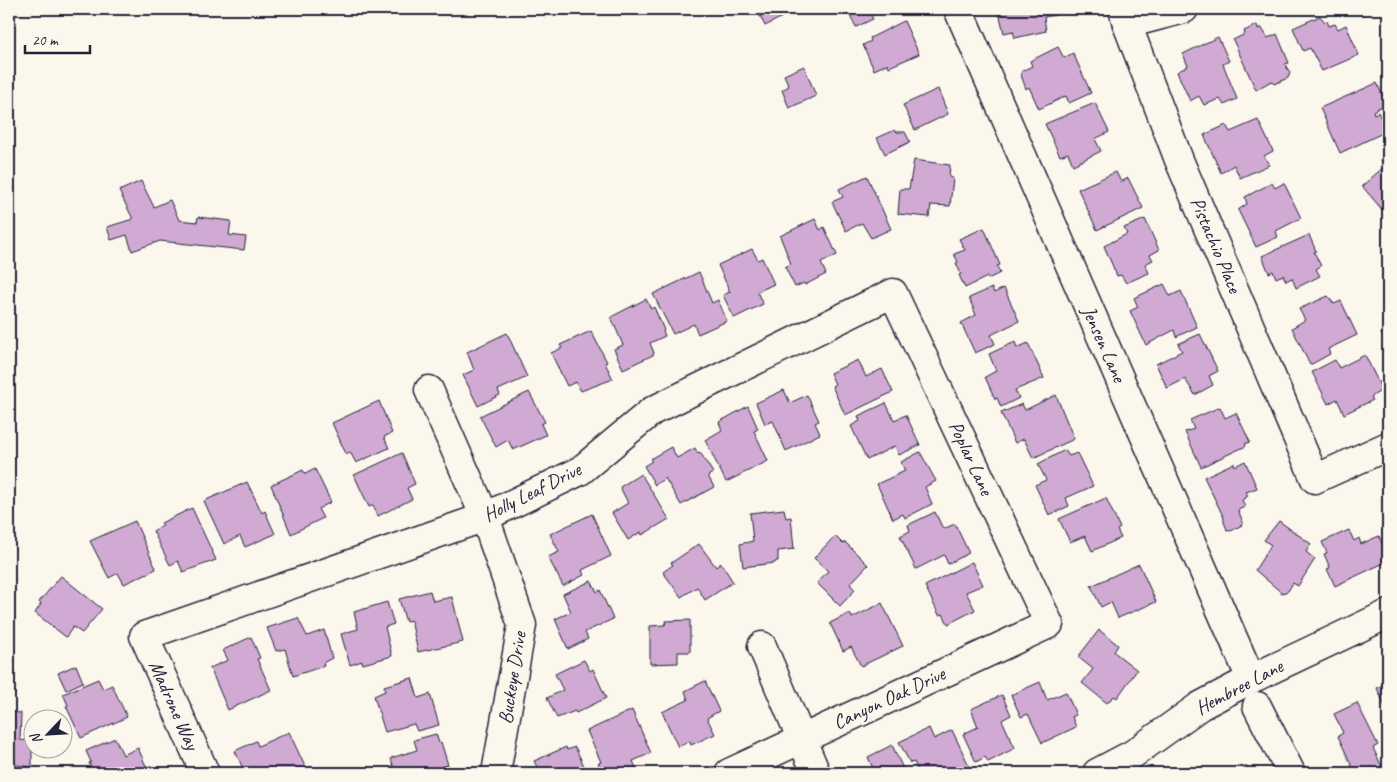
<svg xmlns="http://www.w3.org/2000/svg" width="1397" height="782" font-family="Caveat,sans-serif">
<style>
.building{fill:#d0aad3;stroke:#22223b}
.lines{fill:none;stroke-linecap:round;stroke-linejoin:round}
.minor-casing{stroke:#22223b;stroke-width:31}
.minor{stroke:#fbf7ec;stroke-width:28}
.labels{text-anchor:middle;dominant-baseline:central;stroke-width:4.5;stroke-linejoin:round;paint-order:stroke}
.street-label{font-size:20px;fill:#22223b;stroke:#fbf7ec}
</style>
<rect width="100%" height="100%" fill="#fbf7ec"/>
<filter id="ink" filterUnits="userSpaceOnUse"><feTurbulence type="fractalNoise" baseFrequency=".02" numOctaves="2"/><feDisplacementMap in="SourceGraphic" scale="10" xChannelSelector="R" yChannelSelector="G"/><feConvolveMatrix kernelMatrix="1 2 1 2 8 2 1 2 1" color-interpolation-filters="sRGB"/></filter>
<g filter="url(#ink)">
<g class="building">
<path d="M757,9H778L782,17L765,26Z"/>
<path d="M847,9H868L873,19L856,27Z"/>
<path d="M998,9H1055L1056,15L1044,17L1046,31L1015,38L1013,31L1004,33Z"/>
<path d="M1320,16L1325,22L1327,21L1329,26L1335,24L1338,29L1346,25L1359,55L1322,71L1310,48L1303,51L1293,28Z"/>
<path d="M904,21L919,54L889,67L887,64L874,70L863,45L871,41L870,38Z"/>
<path d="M1257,25L1258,29L1261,27L1268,38L1277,34L1289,63L1285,64L1290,73L1288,78L1274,84L1271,81L1256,90L1233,40L1245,34L1244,31Z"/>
<path d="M1218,37L1229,61L1223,64L1237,99L1224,105L1220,99L1204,105L1199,96L1190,101L1177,72L1188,66L1183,54Z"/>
<path d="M1058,47L1064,58L1073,53L1091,93L1069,103L1066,96L1039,109L1029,87L1026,89L1021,75L1022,71L1032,66L1030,61Z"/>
<path d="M804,66L816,96L789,108L782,90L789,86L784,75Z"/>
<path d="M1377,83L1386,104L1373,111L1374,114L1378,112L1387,131L1340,153L1320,108Z"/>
<path d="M938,89L948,114L915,130L903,105Z"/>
<path d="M1095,103L1109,132L1095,139L1101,151L1073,165L1068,153L1060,156L1045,124Z"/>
<path d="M1258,120L1273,151L1264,156L1269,165L1240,178L1234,165L1221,173L1204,135L1226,125L1230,132Z"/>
<path d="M895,130L897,132H905L910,142L885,154L877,138Z"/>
<path d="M1388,154V210L1385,213L1362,186L1385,166L1381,160Z"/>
<path d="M914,160L950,165L949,177L953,178L950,206L931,205L929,217L898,214L900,189H909Z"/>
<path d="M1116,172L1121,182L1128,178L1143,208L1097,230L1078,189Z"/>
<path d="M867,176L891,229L871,238L862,223L846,231L832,202L843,197L839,189Z"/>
<path d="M141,181L154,207L170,200L179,220L197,222L198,217L231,221L229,235L246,237L244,250L160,241L132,251L127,235L111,240L107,227L133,219L119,191Z"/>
<path d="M1272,183L1275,188L1284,183L1301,218L1276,231L1278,237L1256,247L1238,210L1247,204L1245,197Z"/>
<path d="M815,219L820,230L824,227L837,255L821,263L826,274L805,285L804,283L795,287L785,267L791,264L780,236Z"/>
<path d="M1145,219L1159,250L1150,255L1153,260L1145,264L1149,273L1126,283L1121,275L1117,276L1104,246L1127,234L1124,228Z"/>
<path d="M984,228L1000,265L997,266L1000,273L988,279L987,277L965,288L959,275L961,274L956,263L958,262L954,254L965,250L959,239Z"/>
<path d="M1309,235L1316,251L1314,252L1321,266L1316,269L1320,276L1296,288L1292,278L1286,281L1283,275L1276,278L1273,271L1269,273L1262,256Z"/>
<path d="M752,249L758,260L762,258L774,284L757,292L763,304L734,318L723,295L730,292L718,265Z"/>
<path d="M699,272L712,303L718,300L727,321L698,334L694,324L673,334L653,294Z"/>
<path d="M1164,284L1170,296L1181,291L1197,327L1176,337L1174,330L1146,345L1130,311L1138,307L1134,298Z"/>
<path d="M992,288L994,293L1004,288L1019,321L991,335L995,344L975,353L961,323L976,315L969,298Z"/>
<path d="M1328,296L1334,304L1341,301L1357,335L1328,349L1330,354L1310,365L1292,328L1305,320L1299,309Z"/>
<path d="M646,299L651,309L654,307L664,330L663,331L665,336L650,343L654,353L653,355L623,369L614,349L623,345L611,317Z"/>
<path d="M1388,330V349L1381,333Z"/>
<path d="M591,331L607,362L605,363L613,379L581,391L576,382L567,386L551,353L562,348L560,345Z"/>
<path d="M507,333L527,377L498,390L500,395L478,406L463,375L474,370L467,352Z"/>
<path d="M1200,334L1218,371L1209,376L1213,385L1195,395L1185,379L1167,388L1156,364L1182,351L1178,344Z"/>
<path d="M1015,342L1017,348L1028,343L1044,378L1015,390L1019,398L1001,407L997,398L995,399L985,377L996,371L989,354Z"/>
<path d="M1365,355L1382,390L1371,397L1373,400L1344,414L1337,399L1328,404L1312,372L1335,360L1339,368Z"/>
<path d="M858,360L866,377L882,369L893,392L845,415L832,386L835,384L830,373Z"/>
<path d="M784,390L790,403L807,395L819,421L815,423L820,434L786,451L773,421L765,424L756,403Z"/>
<path d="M529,392L545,422L541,424L546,435L513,450L508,440L496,447L480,416Z"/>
<path d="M1056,395L1074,439L1033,458L1024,439L1015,443L1001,413L1022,404L1025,410Z"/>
<path d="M379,401L392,433L384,437L389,448L356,463L350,452L346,454L332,423Z"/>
<path d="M886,403L894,420L906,415L920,445L899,455L895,446L867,460L851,426L860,421L858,416Z"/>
<path d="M748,406L758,429L754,431L768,461L726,482L705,440L722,430L719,422Z"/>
<path d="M1220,407L1225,418L1236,413L1250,442L1245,444L1246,446L1201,467L1185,432L1194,429L1190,420Z"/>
<path d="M671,447L677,458L695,448L698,454L700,452L713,473L708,476L714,487L681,505L665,478L655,485L644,466L652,461L650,459Z"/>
<path d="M1065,450L1069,456L1077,453L1093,486L1066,498L1069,506L1049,515L1035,485L1046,480L1038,464Z"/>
<path d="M920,452L936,481L925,487L932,504L905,518L903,514L893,519L877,484L905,471L901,462Z"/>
<path d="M402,453L415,484L407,488L412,499L378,516L373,505L369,507L354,475Z"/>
<path d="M1245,461L1257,488L1246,492L1248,496L1242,500L1245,507L1238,510L1243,522L1242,525L1231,531L1227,530L1224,522V518L1204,477L1234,463L1235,466Z"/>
<path d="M315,469L331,502L318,509L323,518L291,534L271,485L303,470L305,474Z"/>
<path d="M641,474L669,519L642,535L641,532L628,540L612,513L628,503L620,487Z"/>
<path d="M247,482L262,513L265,511L275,534L245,547L240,536L224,544L204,501Z"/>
<path d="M1106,498L1120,528L1117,530L1121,538L1092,551L1085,536L1070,542L1059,519Z"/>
<path d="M192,508L216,560L183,572L178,561L170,565L153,531L163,525L161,523Z"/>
<path d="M784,509L786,518L791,517L794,549L778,551V561H776L775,563L743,567L740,544L753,541L750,513Z"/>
<path d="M1388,509V526L1382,513Z"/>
<path d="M935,512L943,529L955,524L969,553L948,564L944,555L916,569L900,536L910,531L908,525Z"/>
<path d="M592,514L611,556L582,570L584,575L563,586L548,557L559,552L550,534Z"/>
<path d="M135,521L156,569L124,584L118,573L109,578L90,541Z"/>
<path d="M1279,521L1311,544L1306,552L1315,559L1298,586L1293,583L1288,591L1282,593L1255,570L1271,545L1264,540Z"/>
<path d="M1349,530L1354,541L1359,538L1361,544L1379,536L1388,557V561L1335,586L1327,569L1330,568L1324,554L1327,553L1322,542Z"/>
<path d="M835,536L843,544L845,542L868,565L850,584L855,590L840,606L817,583L828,571L814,558Z"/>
<path d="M699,544L716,567L721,563L733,582L705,600L697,587L681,597L663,572L673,565L671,563Z"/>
<path d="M972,562L983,585L966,592L975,610L948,624L943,614L939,615L925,586Z"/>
<path d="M1139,564L1156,602L1118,618L1111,602L1101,607L1091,586Z"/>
<path d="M61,576L102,609L82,633L73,627L66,637L35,613L41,604L39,602Z"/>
<path d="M591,581L597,592L600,590L613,619L585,632L588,639L568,649L555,619L571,612L563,594Z"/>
<path d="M430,591L433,601L452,597L463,642L418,652L411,620L406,622L399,599Z"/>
<path d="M387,602L394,624L385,627L392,656L363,664L362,661L350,665L341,634L358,629L354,612Z"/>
<path d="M882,603L903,646L861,666L851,647L843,651L830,623L850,613L852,618Z"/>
<path d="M298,618L307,636L324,630L332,658L323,663L324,666L293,676L285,649L276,651L267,628Z"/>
<path d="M690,620V652H678V663L650,664V626L665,625L666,621Z"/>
<path d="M1099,630L1118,645L1114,652L1137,670L1117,698L1114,696L1107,703L1082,683L1093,669L1078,657Z"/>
<path d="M251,637L260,658L257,659L271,690L228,710L210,668L228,660L223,650Z"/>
<path d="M584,660L590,671L593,669L606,698L576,713L575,711L557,718L547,698L563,690L555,674Z"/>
<path d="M76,665L83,682L66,690L58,673Z"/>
<path d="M412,678L418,698L430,694L439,725L417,731L414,724L385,732L374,696L385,691L384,686Z"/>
<path d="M98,679L103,689L112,685L127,717L81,738L66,706L68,705L63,694Z"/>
<path d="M705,681L719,711L707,718L715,734L691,745L690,741L678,747L662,712L688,700L685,691Z"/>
<path d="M1040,682L1047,700L1066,692L1076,715L1072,717L1076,727L1042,743L1028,714L1021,717L1011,695Z"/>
<path d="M1388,682V713L1377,688Z"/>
<path d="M1002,695L1011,715L1002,720L1015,748L988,762L985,757L976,762L963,734L978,727L971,709Z"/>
<path d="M1357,703L1378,745L1373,748L1385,773H1355L1338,736L1343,733L1334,714Z"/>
<path d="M632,710L651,753L633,761L637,770L630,773H603L598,763L601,762L587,731Z"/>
<path d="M9,712L21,713L20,740L32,741V767L9,764Z"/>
<path d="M929,728L934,739L952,730L972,772L968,773H919L914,762L910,763L899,742Z"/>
<path d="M289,732L308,773H245L235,751L256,741L258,746Z"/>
<path d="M436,734L439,743L441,742L448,765L436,768L437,773H395L391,758L417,750L414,740Z"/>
<path d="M115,738L123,755L138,748L149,773H94L89,763L91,762L86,751Z"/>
<path d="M892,745L905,773H875L868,757Z"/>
<path d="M566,747L567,750L575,747L587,772L540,773L534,761Z"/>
</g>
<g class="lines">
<defs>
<g id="minor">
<path d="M958,9L1251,679"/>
<path d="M1123,9L1127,24L1179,160L1315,479L1388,446"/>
<path d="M1127,24L1184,9"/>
<path d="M429,390L485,517L522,625L496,773"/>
<path d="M762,646L816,773"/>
<path d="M1257,706L1291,773"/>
<path d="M205,773L144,636L485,517L580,471L652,411L893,293L1049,624L729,773"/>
<path d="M1097,773L1133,754L1200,706L1251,679L1388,614"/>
</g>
</defs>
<use href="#minor" class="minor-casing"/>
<use href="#minor" class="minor"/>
</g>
</g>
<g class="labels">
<g class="street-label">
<text transform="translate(1216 245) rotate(67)">Pistachio Place</text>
<text transform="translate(1104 344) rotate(66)">Jensen Lane</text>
<text transform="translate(971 458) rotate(65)">Poplar Lane</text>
<text transform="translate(532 492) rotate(-27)">Holly Leaf Drive</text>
<text transform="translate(512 678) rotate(-81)">Buckeye Drive</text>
<text transform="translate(1239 687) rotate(-28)">Hembree Lane</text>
<text transform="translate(889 698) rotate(-25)">Canyon Oak Drive</text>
<text transform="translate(174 705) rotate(66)">Madrone Way</text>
</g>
</g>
<rect width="1397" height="782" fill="none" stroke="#fbf7ec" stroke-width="30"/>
<rect x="15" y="15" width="1367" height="752" fill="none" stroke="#22223b" stroke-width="2" filter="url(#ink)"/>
<g transform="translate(48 734) rotate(245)"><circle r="24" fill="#fbf7ec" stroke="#a4a2a5"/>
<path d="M0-4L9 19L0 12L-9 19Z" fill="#22223b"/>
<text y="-8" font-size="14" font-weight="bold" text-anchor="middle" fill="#22223b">N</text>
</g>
<path d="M25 45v8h65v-8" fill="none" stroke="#22223b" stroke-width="2.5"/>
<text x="32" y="45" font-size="15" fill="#22223b" stroke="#fbf7ec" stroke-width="4" paint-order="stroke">20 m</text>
</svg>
